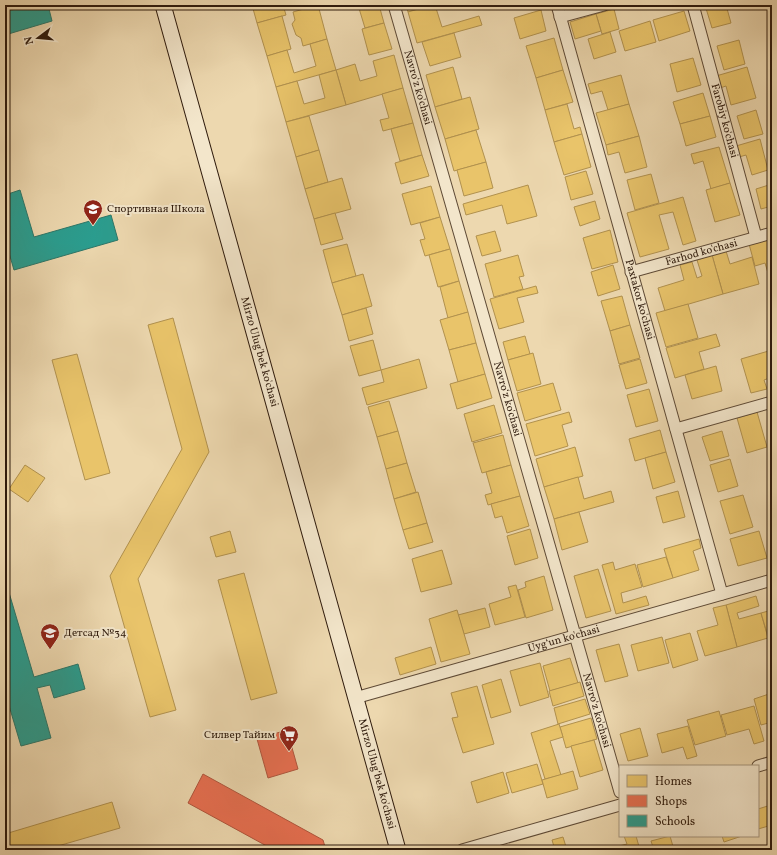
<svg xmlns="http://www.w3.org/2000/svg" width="777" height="855" font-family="Vollkorn,serif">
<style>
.homes{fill:#e9c46a;stroke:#b1914e}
.shops{fill:#e76f51;stroke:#b0563d}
.schools{fill:#2a9d8f;stroke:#2c7668}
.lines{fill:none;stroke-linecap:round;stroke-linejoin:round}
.street-casing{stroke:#5e4a36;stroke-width:13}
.secondary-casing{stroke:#2f1b0d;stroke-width:17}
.street{stroke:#f3e6cb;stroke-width:11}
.secondary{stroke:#f3e6cb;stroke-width:15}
.labels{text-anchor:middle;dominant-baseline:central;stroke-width:4;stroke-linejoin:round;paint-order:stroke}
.street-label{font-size:11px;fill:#2f1b0d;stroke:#f3e6cb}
.poi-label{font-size:11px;fill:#2f1b0d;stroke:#f3e6cb;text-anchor:start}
</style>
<rect width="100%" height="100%" fill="#edd8af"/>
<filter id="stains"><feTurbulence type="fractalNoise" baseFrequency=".005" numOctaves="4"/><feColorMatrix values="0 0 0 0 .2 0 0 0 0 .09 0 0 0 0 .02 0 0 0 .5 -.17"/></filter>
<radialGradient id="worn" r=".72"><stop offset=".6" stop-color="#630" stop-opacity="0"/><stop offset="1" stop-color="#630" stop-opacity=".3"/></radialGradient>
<g class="homes">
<path d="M252,5H283L286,15L257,23Z"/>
<path d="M318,5L327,39L303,46L301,38L296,35L292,24L295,20L293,12Z"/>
<path d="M358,5H379L384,23L365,28Z"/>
<path d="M406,5H432L408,12Z"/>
<path d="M432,5H435L442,27L479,16L482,25L417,43L408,12Z"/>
<path d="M705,5H726L731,23L712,28Z"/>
<path d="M614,9L619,29L602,34L596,14Z"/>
<path d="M541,10L546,31L520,39L514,18Z"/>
<path d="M684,11L690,31L659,41L653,20Z"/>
<path d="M596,14L601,31L575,39L570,22Z"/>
<path d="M282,16L291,49L267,56L257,23Z"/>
<path d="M650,21L656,42L625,51L619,31Z"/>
<path d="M384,23L392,49L369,55L362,29Z"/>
<path d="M610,32L616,52L594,59L588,39Z"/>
<path d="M454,33L461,57L430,66L422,42Z"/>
<path d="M554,38L563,70L536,78L526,46Z"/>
<path d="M327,39L336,70L276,87L267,56L287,50L294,73L316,66L310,44Z"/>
<path d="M739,40L745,64L724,70L717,46Z"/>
<path d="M394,55L403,88L346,105L336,70L355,64L360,81L377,76L373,61Z"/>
<path d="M693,58L701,85L677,92L670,64Z"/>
<path d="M453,67L462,99L435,107L426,75Z"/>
<path d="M747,67L756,98L731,105L726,86L720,88L716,76Z"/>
<path d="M336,70L346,105L286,122L276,87L297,81L304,104L325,98L319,75Z"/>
<path d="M563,70L573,102L545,110L536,78Z"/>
<path d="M621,75L629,104L608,110L602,91L591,94L588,84Z"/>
<path d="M403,88L413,123L383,131L380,120L389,118L382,94Z"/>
<path d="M703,93L710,116L680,124L673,102Z"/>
<path d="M470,97L479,129L445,139L435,107Z"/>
<path d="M567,104L574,129L580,127L582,134L554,142L545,110Z"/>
<path d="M629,104L639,136L606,145L596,113Z"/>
<path d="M756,110L763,134L744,139L737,116Z"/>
<path d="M309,116L319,150L296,157L286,122Z"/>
<path d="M710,116L716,137L686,146L680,124Z"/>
<path d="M413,123L422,155L400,161L391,129Z"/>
<path d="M476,130L486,162L454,171L445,139Z"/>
<path d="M582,134L591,167L564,175L554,142Z"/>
<path d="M639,136L647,167L625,173L619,152L608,155L606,145Z"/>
<path d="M760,139L768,170L752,175L746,155L739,157L736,146Z"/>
<path d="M719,147L730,183L711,189L703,161L694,164L691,154Z"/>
<path d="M319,150L328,182L305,189L296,157Z"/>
<path d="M422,155L429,176L401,184L395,163Z"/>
<path d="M486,162L493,188L464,196L457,170Z"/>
<path d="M586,171L593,194L571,200L565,177Z"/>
<path d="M651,174L659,203L635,210L627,180Z"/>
<path d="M342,178L351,209L314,219L305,189Z"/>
<path d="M730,183L740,215L715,222L706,190Z"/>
<path d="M772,184V206L761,209L756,189Z"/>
<path d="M528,185L537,216L507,224L502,205L466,215L463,204Z"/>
<path d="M431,186L440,217L411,225L402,194Z"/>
<path d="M683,197L696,241L683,245L673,212L659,215L669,249L640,257L627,213Z"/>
<path d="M595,201L600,219L580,226L574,207Z"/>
<path d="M335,213L343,239L321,245L314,219Z"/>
<path d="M440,217L450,249L425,256L420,240L425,239L420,223Z"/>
<path d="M610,230L618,262L592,269L583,238Z"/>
<path d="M495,231L501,251L482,256L476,236Z"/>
<path d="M772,238V283H771L765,263L755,266L749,244Z"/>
<path d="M347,244L356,276L332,283L323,250Z"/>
<path d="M450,249L459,281L438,287L429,255Z"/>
<path d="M726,251L730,264L752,257L759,284L723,294L712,255Z"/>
<path d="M518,255L524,276L519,277L523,289L494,297L485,264Z"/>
<path d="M712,255L723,294L665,311L658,288L684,280L680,265L692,262L697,278L702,276L697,260Z"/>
<path d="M613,265L620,289L598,296L591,272Z"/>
<path d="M363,274L372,306L342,315L332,283Z"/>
<path d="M459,281L468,312L448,318L440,287Z"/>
<path d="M536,286L538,293L517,298L524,322L499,329L490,299Z"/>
<path d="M622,296L630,325L610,331L601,301Z"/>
<path d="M688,304L698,338L666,347L656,313Z"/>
<path d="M366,308L373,334L349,341L342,315Z"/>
<path d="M468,312L476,343L449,350L440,320Z"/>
<path d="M173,318L209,452L138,579L176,710L150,717L110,576L182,449L148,325Z"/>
<path d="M630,325L640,358L619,364L610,331Z"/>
<path d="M716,334L720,346L699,352L704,369L675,378L666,348Z"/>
<path d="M525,336L530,354L508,360L503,342Z"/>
<path d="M373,340L381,370L359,376L350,346Z"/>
<path d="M476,343L485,374L458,382L449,350Z"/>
<path d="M772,350V377L764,380L767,389L751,393L741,359Z"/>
<path d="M533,353L541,384L517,391L508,360Z"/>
<path d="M77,354L110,473L85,480L52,360Z"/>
<path d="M419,359L427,388L367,405L362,388L384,382L381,370Z"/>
<path d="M640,359L647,383L626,389L619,365Z"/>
<path d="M716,366L722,391L692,399L685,375Z"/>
<path d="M485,374L492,398L457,409L450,384Z"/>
<path d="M553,383L561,410L525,421L517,393Z"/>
<path d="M649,389L658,421L636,427L627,395Z"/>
<path d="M389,401L398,431L377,437L368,407Z"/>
<path d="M494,405L502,433L472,442L464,414Z"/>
<path d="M569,412L572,422L562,425L568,446L535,456L526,424Z"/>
<path d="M757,412L767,447L747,453L737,418Z"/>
<path d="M660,430L666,452L635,461L629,439Z"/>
<path d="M398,431L407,463L386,469L377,437Z"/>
<path d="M722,431L729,456L710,461L702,437Z"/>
<path d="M503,435L511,465L482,473L473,443Z"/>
<path d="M575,447L583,476L544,487L536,459Z"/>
<path d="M666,452L675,482L653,489L645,458Z"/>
<path d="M730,459L738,486L718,492L710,465Z"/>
<path d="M407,463L416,492L394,499L386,469Z"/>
<path d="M25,465L45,478L28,502L9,489Z"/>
<path d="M511,465L520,496L488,505L485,495L492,493L486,472Z"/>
<path d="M578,477L584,499L611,491L614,502L554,519L544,487Z"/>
<path d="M678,491L685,517L663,523L656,497Z"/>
<path d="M418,492L427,523L403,530L394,499Z"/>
<path d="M743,495L753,527L730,534L720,501Z"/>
<path d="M520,496L529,526L507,533L502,516L495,518L491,504Z"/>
<path d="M579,512L588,542L562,550L554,519Z"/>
<path d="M427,523L433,542L409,549L403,530Z"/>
<path d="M530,529L538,558L515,565L507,536Z"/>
<path d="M230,531L236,552L216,557L210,537Z"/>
<path d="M759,531L767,558L738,566L730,539Z"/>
<path d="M699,539L701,548L693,551L699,570L673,578L664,549Z"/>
<path d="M442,550L452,584L421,592L412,559Z"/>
<path d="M666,557L673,578L643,587L637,565Z"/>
<path d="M613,562L615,570L635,564L642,587L621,593L623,603L646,596L649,605L616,614L602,565Z"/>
<path d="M598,569L611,611L586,618L574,576Z"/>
<path d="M244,573L277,693L251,700L218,580Z"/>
<path d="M544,576L553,610L526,618L518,590L526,587L525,582Z"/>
<path d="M516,585L525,617L495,625L489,604L511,597L508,587Z"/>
<path d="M756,596L759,606L737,613L739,619L761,613L768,638L737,647L726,605Z"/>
<path d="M726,605L737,647L705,656L697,631L718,625L713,608Z"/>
<path d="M485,608L490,627L464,634L458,615Z"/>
<path d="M457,610L470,654L441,662L429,619Z"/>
<path d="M772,610V631L767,633L761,613Z"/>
<path d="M690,633L698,660L673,668L665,640Z"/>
<path d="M662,637L669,663L638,671L631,645Z"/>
<path d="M619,644L628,676L605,682L596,650Z"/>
<path d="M431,647L436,664L400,675L395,658Z"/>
<path d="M570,658L578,683L550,691L543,666Z"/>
<path d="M540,663L549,697L520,706L510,671Z"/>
<path d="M501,679L511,712L491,718L482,685Z"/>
<path d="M580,682L584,696L553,706L549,691Z"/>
<path d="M477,686L494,744L463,753L452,718L458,717L451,693Z"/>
<path d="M772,693V722L761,725L754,699Z"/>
<path d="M585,699L590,714L558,724L554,708Z"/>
<path d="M754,706L764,741L754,744L749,729L727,735L721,715Z"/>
<path d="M719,711L726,736L695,745L687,720Z"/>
<path d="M591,718L597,739L566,748L560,727Z"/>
<path d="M559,724L563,737L550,741L561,775L545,779L531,733Z"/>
<path d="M688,726L697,756L687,759L683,747L662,753L657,734Z"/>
<path d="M640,728L648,756L628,761L620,734Z"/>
<path d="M594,740L603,770L580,777L571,746Z"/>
<path d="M537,764L543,784L512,793L506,773Z"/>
<path d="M573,771L578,789L547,798L542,780Z"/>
<path d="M503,772L509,793L477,803L471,782Z"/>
<path d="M112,802L120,828L44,850H5V834Z"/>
<path d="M771,805L772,825L758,829V809Z"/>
<path d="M624,836H636L640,850H612L611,848L627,844Z"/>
<path d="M670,836L674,850H654L651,841Z"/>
<path d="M722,836H742L724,842Z"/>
<path d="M563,837L567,850H555L552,840Z"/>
</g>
<g class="shops">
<path d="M287,730L298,769L268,778L257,739Z"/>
<path d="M203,774L323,840L326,850H274L188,803Z"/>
</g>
<g class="schools">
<path d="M30,5H48L52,21L5,35V12Z"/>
<path d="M20,190L34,237L111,215L118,240L14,270L5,239V195Z"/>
<path d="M5,579L34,677L78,664L85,689L54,698L50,685L37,688L51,738L21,746L5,692Z"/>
</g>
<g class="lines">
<defs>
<g id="street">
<path id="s1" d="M394,5L620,792"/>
<path id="s2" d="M557,5L722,594"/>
<path id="s3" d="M693,5L756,237"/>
<path d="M560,17L604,5"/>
<path id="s4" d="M631,272L772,233"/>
<path d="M676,429L772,402"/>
<path id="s5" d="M355,698L772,580"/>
<path d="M758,766L772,762"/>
<path d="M462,850L620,805"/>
</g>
<g id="secondary">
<path id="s6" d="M163,5L398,850"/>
</g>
</defs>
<use href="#street" class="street-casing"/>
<use href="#secondary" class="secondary-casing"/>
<use href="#street" class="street"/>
<use href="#secondary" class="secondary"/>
</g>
<defs>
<symbol id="school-pin" viewBox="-11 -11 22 30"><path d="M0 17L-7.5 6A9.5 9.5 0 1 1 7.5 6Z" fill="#8f2418" stroke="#f3e6cb"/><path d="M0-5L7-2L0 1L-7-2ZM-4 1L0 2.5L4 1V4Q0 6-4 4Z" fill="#fff"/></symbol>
<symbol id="supermarket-pin" viewBox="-11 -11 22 30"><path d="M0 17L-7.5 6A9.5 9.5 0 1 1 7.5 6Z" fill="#8f2418" stroke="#f3e6cb"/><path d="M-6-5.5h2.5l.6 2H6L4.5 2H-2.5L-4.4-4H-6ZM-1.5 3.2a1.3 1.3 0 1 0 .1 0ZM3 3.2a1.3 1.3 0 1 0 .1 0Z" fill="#fff"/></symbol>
</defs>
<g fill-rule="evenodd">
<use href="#school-pin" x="82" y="198" width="22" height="30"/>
<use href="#school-pin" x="39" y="622" width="22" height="30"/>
<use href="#supermarket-pin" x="278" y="724" width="22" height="30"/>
</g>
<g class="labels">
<g class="street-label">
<text stroke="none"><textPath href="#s1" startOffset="86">Navro‘z ko'chasi</textPath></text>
<text stroke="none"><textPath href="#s3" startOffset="120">Farobiy ko'chasi</textPath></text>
<text stroke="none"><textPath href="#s4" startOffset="73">Farhod ko'chasi</textPath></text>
<text stroke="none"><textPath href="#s2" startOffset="306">Paxtakor ko'chasi</textPath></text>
<text stroke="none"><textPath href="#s6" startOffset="360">Mirzo Ulug'bek ko'chasi</textPath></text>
<text stroke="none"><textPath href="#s1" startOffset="410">Navro‘z ko'chasi</textPath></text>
<text stroke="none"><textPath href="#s5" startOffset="217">Uyg‘un ko'chasi</textPath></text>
<text stroke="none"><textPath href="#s1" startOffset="734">Navro‘z ko'chasi</textPath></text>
<text stroke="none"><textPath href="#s6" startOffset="798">Mirzo Ulug‘bek ko'chasi</textPath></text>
</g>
<g class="poi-label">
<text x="107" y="209">Спортивная Школа</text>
<text x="64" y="633">Детсад №34</text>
<text x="275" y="735" text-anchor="end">Силвер Тайим</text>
</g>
</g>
<rect width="777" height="855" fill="none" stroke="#edd8af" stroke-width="20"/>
<rect x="6" y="6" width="765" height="843" fill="none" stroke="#2f1b0d" stroke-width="2"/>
<rect x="10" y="10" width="757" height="835" fill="none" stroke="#2f1b0d"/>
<rect x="619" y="765" width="140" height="72" fill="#f3e6cb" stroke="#a5957f"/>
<rect x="627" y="775" width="20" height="12" fill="#e9c46a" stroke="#a5957f"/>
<text x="655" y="785" font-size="12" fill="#2f1b0d">Homes</text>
<rect x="627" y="795" width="20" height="12" fill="#e76f51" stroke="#a5957f"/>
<text x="655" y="805" font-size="12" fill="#2f1b0d">Shops</text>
<rect x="627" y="815" width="20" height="12" fill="#2a9d8f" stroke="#a5957f"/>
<text x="655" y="825" font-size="12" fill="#2f1b0d">Schools</text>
<g transform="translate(38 38) rotate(254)" stroke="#f3e6cb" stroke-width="3" paint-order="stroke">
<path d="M0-3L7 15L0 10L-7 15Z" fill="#2f1b0d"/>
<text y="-6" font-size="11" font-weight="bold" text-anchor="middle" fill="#2f1b0d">N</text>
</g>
<rect width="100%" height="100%" filter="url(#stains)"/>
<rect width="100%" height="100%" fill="url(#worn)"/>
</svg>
